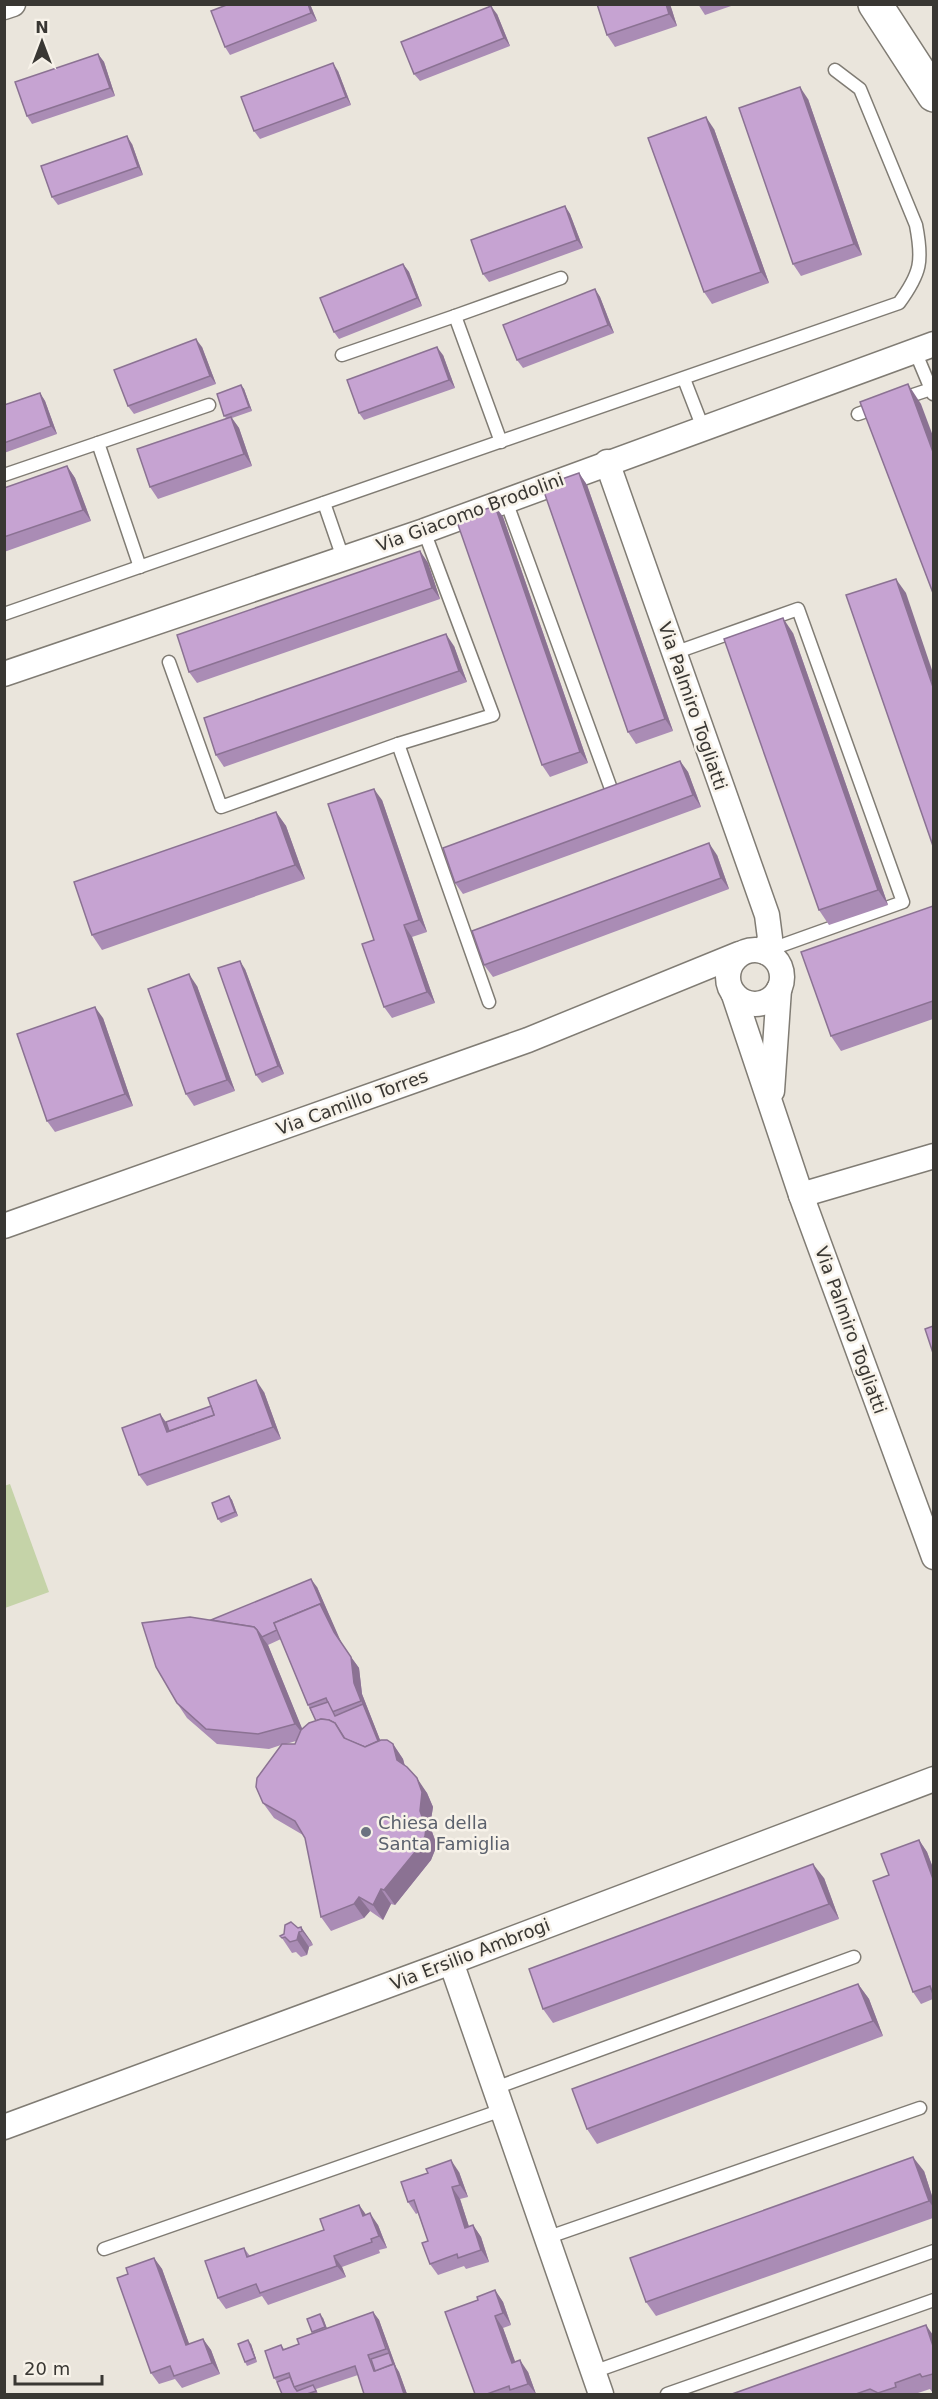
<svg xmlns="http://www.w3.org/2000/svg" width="938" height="2399" font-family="'DejaVu Sans',sans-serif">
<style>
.pitch{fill:#c5d3a8}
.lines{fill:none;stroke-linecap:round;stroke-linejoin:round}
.lane-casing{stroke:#807c74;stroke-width:15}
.street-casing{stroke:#807c74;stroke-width:27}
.secondary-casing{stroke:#807c74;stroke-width:36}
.lane{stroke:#fff;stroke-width:12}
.street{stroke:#fff;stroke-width:24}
.secondary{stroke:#fff;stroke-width:33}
.wall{fill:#aa8cb5;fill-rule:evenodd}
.shaded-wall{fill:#8b7293}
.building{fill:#c6a3d2;stroke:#8b7293;stroke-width:1.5}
.worship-dot{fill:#6b7280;stroke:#f7f2e9;stroke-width:2}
.labels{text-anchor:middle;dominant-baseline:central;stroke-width:5;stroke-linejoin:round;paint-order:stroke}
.street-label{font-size:18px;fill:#393733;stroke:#f7f2e9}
.worship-label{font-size:18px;fill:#5b616d;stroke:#f7f2e9;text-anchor:start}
</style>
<rect width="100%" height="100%" fill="#eae5dc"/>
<path class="pitch" d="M10,1484L49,1592L5,1608L4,1486Z"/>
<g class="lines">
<defs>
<g id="lane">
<path d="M915,351L933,394"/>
<path d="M342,355L455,316"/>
<path d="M684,379L703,428"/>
<path d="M901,399L931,389"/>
<path d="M858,414L878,407"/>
<path d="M501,442L455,316L561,278"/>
<path d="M4,475L98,443"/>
<path d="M506,501L610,786"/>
<path d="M324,503L343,558"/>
<path d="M140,567L98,443L209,405"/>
<path d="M4,614L899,303C921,273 923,261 916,225L860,89L835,70"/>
<path d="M674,653L798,609L903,902L766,951"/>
<path d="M169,662L221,807L398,744L493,715L424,531"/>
<path d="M398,744L489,1002"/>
<path d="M495,2088L854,1957"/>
<path d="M546,2238L920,2108"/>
<path d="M104,2249L502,2110"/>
<path d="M593,2372L934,2251"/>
<path d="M667,2394L934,2300"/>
</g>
<g id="street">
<path d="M4,7L13,4"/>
<path d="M607,462L767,915L770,938L765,952"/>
<path d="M4,674L424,531L934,344"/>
<circle cx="755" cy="977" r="27"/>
<path d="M734,995L801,1195L934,1557"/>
<path d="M772,1091L779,989"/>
<path d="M801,1195L934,1156"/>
<path d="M4,1226L528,1040L739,954"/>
<path d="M451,1962L601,2394"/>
<path d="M4,2127L451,1962L934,1779"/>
</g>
<path id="secondary" d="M875,4L934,95"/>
</defs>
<use href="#lane" class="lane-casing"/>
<use href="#street" class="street-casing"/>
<use href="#secondary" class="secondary-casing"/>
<use href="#lane" class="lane"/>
<use href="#street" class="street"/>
<use href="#secondary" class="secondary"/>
</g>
<g class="wall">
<path d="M310,4L317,21L230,55L225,47Z"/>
<path d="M670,4L677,26L615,47L607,35Z"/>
<path d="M698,4H737L705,15Z"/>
<path d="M497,14L510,46L420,81L414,74Z"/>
<path d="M98,54L104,62L115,96L32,124L27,116Z"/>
<path d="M338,71L351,105L260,139L254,131Z"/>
<path d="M808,99L862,255L801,276L793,264Z"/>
<path d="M714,129L769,283L712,304L704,292Z"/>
<path d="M132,144L143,175L58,205L52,197Z"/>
<path d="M565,206L570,214L583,248L489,282L483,274Z"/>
<path d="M403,264L409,272L422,306L339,339L334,332Z"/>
<path d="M595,289L600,297L614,333L523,368L517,360Z"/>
<path d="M202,347L216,384L134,414L128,406Z"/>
<path d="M443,355L455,388L364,420L359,413Z"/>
<path d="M241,385L244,389L252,411L232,418L239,428L252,466L158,499L150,487L226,418L224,416Z"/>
<path d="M40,393L45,401L57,434L4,453V405Z"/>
<path d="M67,466L75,478L91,521L4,552V488Z"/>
<path d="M579,473L587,485L673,731L636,744L628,732Z"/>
<path d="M495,506L503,517L588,763L550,777L542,765Z"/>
<path d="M420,551L428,563L440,599L197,683L189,672Z"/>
<path d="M793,633L888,905L829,925L819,910Z"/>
<path d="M454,646L467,682L224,767L216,755Z"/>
<path d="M680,761L688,772L701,807L463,894L455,883Z"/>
<path d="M382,800L427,932L412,937L435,1003L392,1018L384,1007L374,940Z"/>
<path d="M276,812L286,826L305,879L102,950L92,935Z"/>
<path d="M717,855L729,889L493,977L484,965Z"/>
<path d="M933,906V1019L841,1051L831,1036Z"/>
<path d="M245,969L284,1074L262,1083L256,1075Z"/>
<path d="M197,986L235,1091L194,1106L186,1094Z"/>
<path d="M103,1018L133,1106L55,1132L47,1121Z"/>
<path d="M264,1392L281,1439L147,1486L139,1475L160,1414L166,1422Z"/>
<path d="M229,1496L232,1500L238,1516L221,1523L218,1519Z"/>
<path d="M317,1587L341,1643L359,1668L362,1694L380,1740L393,1744L403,1759L405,1766L427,1793L433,1807L430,1826L436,1843L435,1850L431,1860L395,1905L391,1904L383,1920L370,1911L364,1918L331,1931L321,1917L305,1838L303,1835L274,1818L263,1803L281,1745L269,1749L217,1744L187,1718L177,1703L211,1620ZM281,1639L308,1705L316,1721L302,1729L268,1645ZM296,1741L295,1744H286Z"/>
<path d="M919,1840L927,1852L933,1868V1999L921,2004L913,1992L889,1875Z"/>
<path d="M824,1878L839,1919L553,2023L543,2009Z"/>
<path d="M301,1927L313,1945L309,1947L307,1955L301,1957L296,1952L292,1953L282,1938Z"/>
<path d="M858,1984L869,1999L883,2036L597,2144L587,2129Z"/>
<path d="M924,2171L933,2199V2218L656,2316L646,2302Z"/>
<path d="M459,2172L468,2197L460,2199L469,2227L473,2225L481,2237L489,2262L466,2269L464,2266L438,2275L430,2264L428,2241L418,2213L416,2214L408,2202Z"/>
<path d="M359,2205L366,2215L378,2225L387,2248L379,2250L380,2253L342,2267L346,2277L268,2305L262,2296L226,2309L218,2298L244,2248L250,2256L324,2230Z"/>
<path d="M154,2258L162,2269L189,2344L203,2339L211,2350L220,2374L182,2388L175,2379L159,2384L151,2373L128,2274Z"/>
<path d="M495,2290L503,2302L511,2325L503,2328L515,2362L528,2372L536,2394H475L478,2300Z"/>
<path d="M373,2312L379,2320L396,2367L399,2372L407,2394H364L358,2375L316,2389L318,2394H282L277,2382L274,2378L281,2345L284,2349L299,2344L313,2334L312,2332L323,2318L327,2329Z"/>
<path d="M933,2335V2392H932L930,2389L915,2394H732Z"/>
<path d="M251,2344L257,2362L247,2366L245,2362Z"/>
</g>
<g class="shaded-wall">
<path d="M308,4H310L317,21L311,13Z"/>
<path d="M666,4H670L677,26L669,14Z"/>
<path d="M491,6L497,14L510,46L504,38Z"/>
<path d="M98,54L104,62L115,96L110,88Z"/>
<path d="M333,63L338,71L351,105L346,97Z"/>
<path d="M800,87L808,99L862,255L854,244Z"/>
<path d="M706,117L714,129L769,283L761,272Z"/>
<path d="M127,136L132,144L143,175L138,167Z"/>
<path d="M565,206L570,214L583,248L577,240Z"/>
<path d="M403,264L409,272L422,306L417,298Z"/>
<path d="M595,289L600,297L614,333L608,325Z"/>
<path d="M196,339L202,347L216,384L210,376Z"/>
<path d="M437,347L443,355L455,388L449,380Z"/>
<path d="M908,384L921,404L933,436V452Z"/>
<path d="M241,385L244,389L252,411L249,407Z"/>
<path d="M40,393L45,401L57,434L51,426Z"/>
<path d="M231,417L239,428L252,466L244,454Z"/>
<path d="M67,466L75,478L91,521L83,510Z"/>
<path d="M579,473L587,485L673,731L665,719Z"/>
<path d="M495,506L503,517L588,763L580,752Z"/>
<path d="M420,551L428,563L440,599L432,588Z"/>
<path d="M896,579L906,593L933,673V687Z"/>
<path d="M783,618L793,633L888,905L878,890Z"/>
<path d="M446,634L454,646L467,682L459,671Z"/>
<path d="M680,761L688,772L701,807L693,795Z"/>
<path d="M374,789L382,800L427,932L419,920Z"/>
<path d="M276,812L286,826L305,879L295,865Z"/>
<path d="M709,843L717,855L729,889L721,878Z"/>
<path d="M404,925L412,937L435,1003L427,992Z"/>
<path d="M240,961L245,969L284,1074L278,1066Z"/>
<path d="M189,974L197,986L235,1091L227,1080Z"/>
<path d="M95,1007L103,1018L133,1106L125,1094Z"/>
<path d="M256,1380L264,1392L281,1439L273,1427Z"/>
<path d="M160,1414L168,1426L172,1439L167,1432Z"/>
<path d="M229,1496L232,1500L238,1516L235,1512Z"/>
<path d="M311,1579L317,1587L342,1644L334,1632L320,1604Z"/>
<path d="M257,1630L268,1645L306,1738L295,1724Z"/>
<path d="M351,1657L359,1668L362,1694L386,1755L380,1747L354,1683Z"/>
<path d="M393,1744L403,1759L407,1775L397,1760Z"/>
<path d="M417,1778L427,1793L433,1807L430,1826L436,1843L435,1850L431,1860L395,1905L384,1890L420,1811Z"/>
<path d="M919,1840L927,1852L933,1868V1879Z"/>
<path d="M813,1864L824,1878L839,1919L829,1904Z"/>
<path d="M381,1889L391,1904L383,1920L373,1905Z"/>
<path d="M359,1897L370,1911L364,1918L354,1904Z"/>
<path d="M301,1927L311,1941L313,1945L302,1931Z"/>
<path d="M299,1932L309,1947L307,1955L297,1940Z"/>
<path d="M858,1984L869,1999L883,2036L873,2021Z"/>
<path d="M913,2157L924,2171L933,2199V2207L929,2201Z"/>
<path d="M451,2160L459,2172L468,2197L460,2185Z"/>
<path d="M452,2187L460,2199L473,2239L465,2228Z"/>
<path d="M359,2205L367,2216H363Z"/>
<path d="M370,2213L378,2225L387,2248L379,2236Z"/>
<path d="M473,2225L481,2237L489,2262L481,2250Z"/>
<path d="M334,2256L342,2267L346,2277L337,2266Z"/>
<path d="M154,2258L162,2269L194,2357L186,2345Z"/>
<path d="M495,2290L503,2302L511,2325L503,2313Z"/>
<path d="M373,2312L379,2320L396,2367L399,2372L407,2394H404Z"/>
<path d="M320,2314L323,2318L328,2331L325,2327Z"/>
<path d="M495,2316L503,2328L520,2375L512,2363Z"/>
<path d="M926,2325L933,2335V2346Z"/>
<path d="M203,2339L211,2350L220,2374L212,2363Z"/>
<path d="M248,2340L251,2344L257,2362L255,2358Z"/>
<path d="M520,2360L528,2372L536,2394L528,2384Z"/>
</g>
<g class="building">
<path d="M229,4H308L311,13L225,47L211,11Z"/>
<path d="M597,4H666L669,14L607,35Z"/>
<path d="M491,6L504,38L414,74L401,42Z"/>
<path d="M98,54L110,88L27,116L15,82Z"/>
<path d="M333,63L346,97L254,131L241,97Z"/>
<path d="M800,87L854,244L793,264L739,108Z"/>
<path d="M706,117L761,272L704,292L648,138Z"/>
<path d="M127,136L138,167L52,197L41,166Z"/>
<path d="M565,206L577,240L483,274L471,240Z"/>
<path d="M403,264L417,298L334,332L320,298Z"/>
<path d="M595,289L608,325L517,360L503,325Z"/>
<path d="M196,339L210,376L128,406L114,370Z"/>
<path d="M437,347L449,380L359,413L347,380Z"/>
<path d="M908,384L933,452V593L860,402Z"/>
<path d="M241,385L249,407L224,416L217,394Z"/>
<path d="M40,393L51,426L4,443V405Z"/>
<path d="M231,417L244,454L150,487L137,449Z"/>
<path d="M67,466L83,510L4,537V488Z"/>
<path d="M579,473L665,719L628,732L542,486Z"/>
<path d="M495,506L580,752L542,765L456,519Z"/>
<path d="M420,551L432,588L189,672L177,635Z"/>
<path d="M896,579L933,687V846L846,595Z"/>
<path d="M783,618L878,890L819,910L724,639Z"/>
<path d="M446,634L459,671L216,755L204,718Z"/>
<path d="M680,761L693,795L455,883L443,848Z"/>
<path d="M374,789L419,920L404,925L427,992L384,1007L362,944L374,940L328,804Z"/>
<path d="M276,812L295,865L92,935L74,882Z"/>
<path d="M709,843L721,878L484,965L472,931Z"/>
<path d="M933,906V1001L831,1036L801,952Z"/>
<path d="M240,961L278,1066L256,1075L218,968Z"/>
<path d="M189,974L227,1080L186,1094L148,989Z"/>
<path d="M95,1007L125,1094L47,1121L17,1034Z"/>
<path d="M933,1326V1353L925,1329Z"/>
<path d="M256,1380L273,1427L139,1475L122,1428L160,1414L167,1432L214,1415L208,1398Z"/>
<path d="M211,1406L214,1415L169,1431L166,1422Z"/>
<path d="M229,1496L235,1512L218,1519L212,1503Z"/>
<path d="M311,1579L323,1607L320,1604L274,1623L277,1630L262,1637L257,1630L254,1627L211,1620Z"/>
<path d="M320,1604L334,1632L351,1657L354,1683L361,1701L332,1712L326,1698L308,1705L274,1623Z"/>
<path d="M190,1617L254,1627L257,1630L295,1724L258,1734L206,1729L177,1703L156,1667L142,1623Z"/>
<path d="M328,1702L335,1716L363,1704L378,1741L365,1747L345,1739L335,1723L329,1720L321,1719L316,1721L310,1708Z"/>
<path d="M321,1719L329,1720L335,1723L344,1738L365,1747L381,1740H387L393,1744L397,1760L407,1767L417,1778L422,1792L420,1811L426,1828L425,1836L420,1846L384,1890L381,1889L373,1905L359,1897L354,1904L321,1917L305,1838L295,1821L263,1803L256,1787L257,1778L282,1744H295L301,1730L309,1723Z"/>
<path d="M919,1840L933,1879V1994L930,1986L913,1992L873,1881L889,1875L881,1854Z"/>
<path d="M813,1864L829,1904L543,2009L529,1969Z"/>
<path d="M291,1922L298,1928L301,1927L302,1931L299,1932L297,1940L290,1942L285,1937L282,1938L280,1936L284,1934L285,1925Z"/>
<path d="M858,1984L873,2021L587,2129L572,2089Z"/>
<path d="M913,2157L929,2201L646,2302L630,2258Z"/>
<path d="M451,2160L460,2185L452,2187L465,2228L473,2225L481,2250L458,2258L457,2254L430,2264L422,2243L428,2241L414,2200L408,2202L401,2182L428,2173L426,2169Z"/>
<path d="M359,2205L363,2216L370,2213L379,2236L371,2239L372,2242L334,2256L337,2266L260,2293L256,2284L218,2298L205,2261L244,2248L247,2257L324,2230L320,2219Z"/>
<path d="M154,2258L186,2345L203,2339L212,2363L174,2376L170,2366L151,2373L117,2278L128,2274L126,2268Z"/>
<path d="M495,2290L503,2313L495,2316L507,2350L512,2363L520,2360L528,2384L510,2390L509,2386L487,2394H475L445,2312L478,2300L477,2297Z"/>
<path d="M373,2312L386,2349L368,2355L374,2371L394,2364L404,2394H364L355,2366L294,2387L289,2373L274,2378L265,2351L281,2345L283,2350L299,2344L297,2339Z"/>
<path d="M320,2314L325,2327L312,2332L307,2319Z"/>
<path d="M926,2325L933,2346V2374L922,2377L920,2374L895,2383L896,2387L878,2393L870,2389L856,2394H732Z"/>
<path d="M248,2340L255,2358L245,2362L238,2344Z"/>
<path d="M389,2353L393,2364L375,2371L371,2359Z"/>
<path d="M290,2377L294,2387L297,2391L313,2385L316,2391L307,2394H282L277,2382Z"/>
</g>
<circle class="worship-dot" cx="366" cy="1832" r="6"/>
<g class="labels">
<g class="street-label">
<text transform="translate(470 512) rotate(-20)">Via Giacomo Brodolini</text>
<text transform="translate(693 706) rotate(71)">Via Palmiro Togliatti</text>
<text transform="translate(352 1102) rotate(-20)">Via Camillo Torres</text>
<text transform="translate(851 1330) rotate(70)">Via Palmiro Togliatti</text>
<text transform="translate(470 1954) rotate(-21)">Via Ersilio Ambrogi</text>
</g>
<g class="worship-label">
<text x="378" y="1822">Chiesa della<tspan x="378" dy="21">Santa Famiglia</tspan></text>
</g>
</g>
<rect width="938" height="2399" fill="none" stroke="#393733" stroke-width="12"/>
<g transform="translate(42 42)" stroke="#f7f2e9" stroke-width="4.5" paint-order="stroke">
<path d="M0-4.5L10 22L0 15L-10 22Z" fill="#393733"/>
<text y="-9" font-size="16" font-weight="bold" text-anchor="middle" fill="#393733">N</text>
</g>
<path d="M15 2375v9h87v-9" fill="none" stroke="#393733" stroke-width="3"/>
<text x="24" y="2375" font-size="18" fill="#393733" stroke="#f7f2e9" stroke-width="4.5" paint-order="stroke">20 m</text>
</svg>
